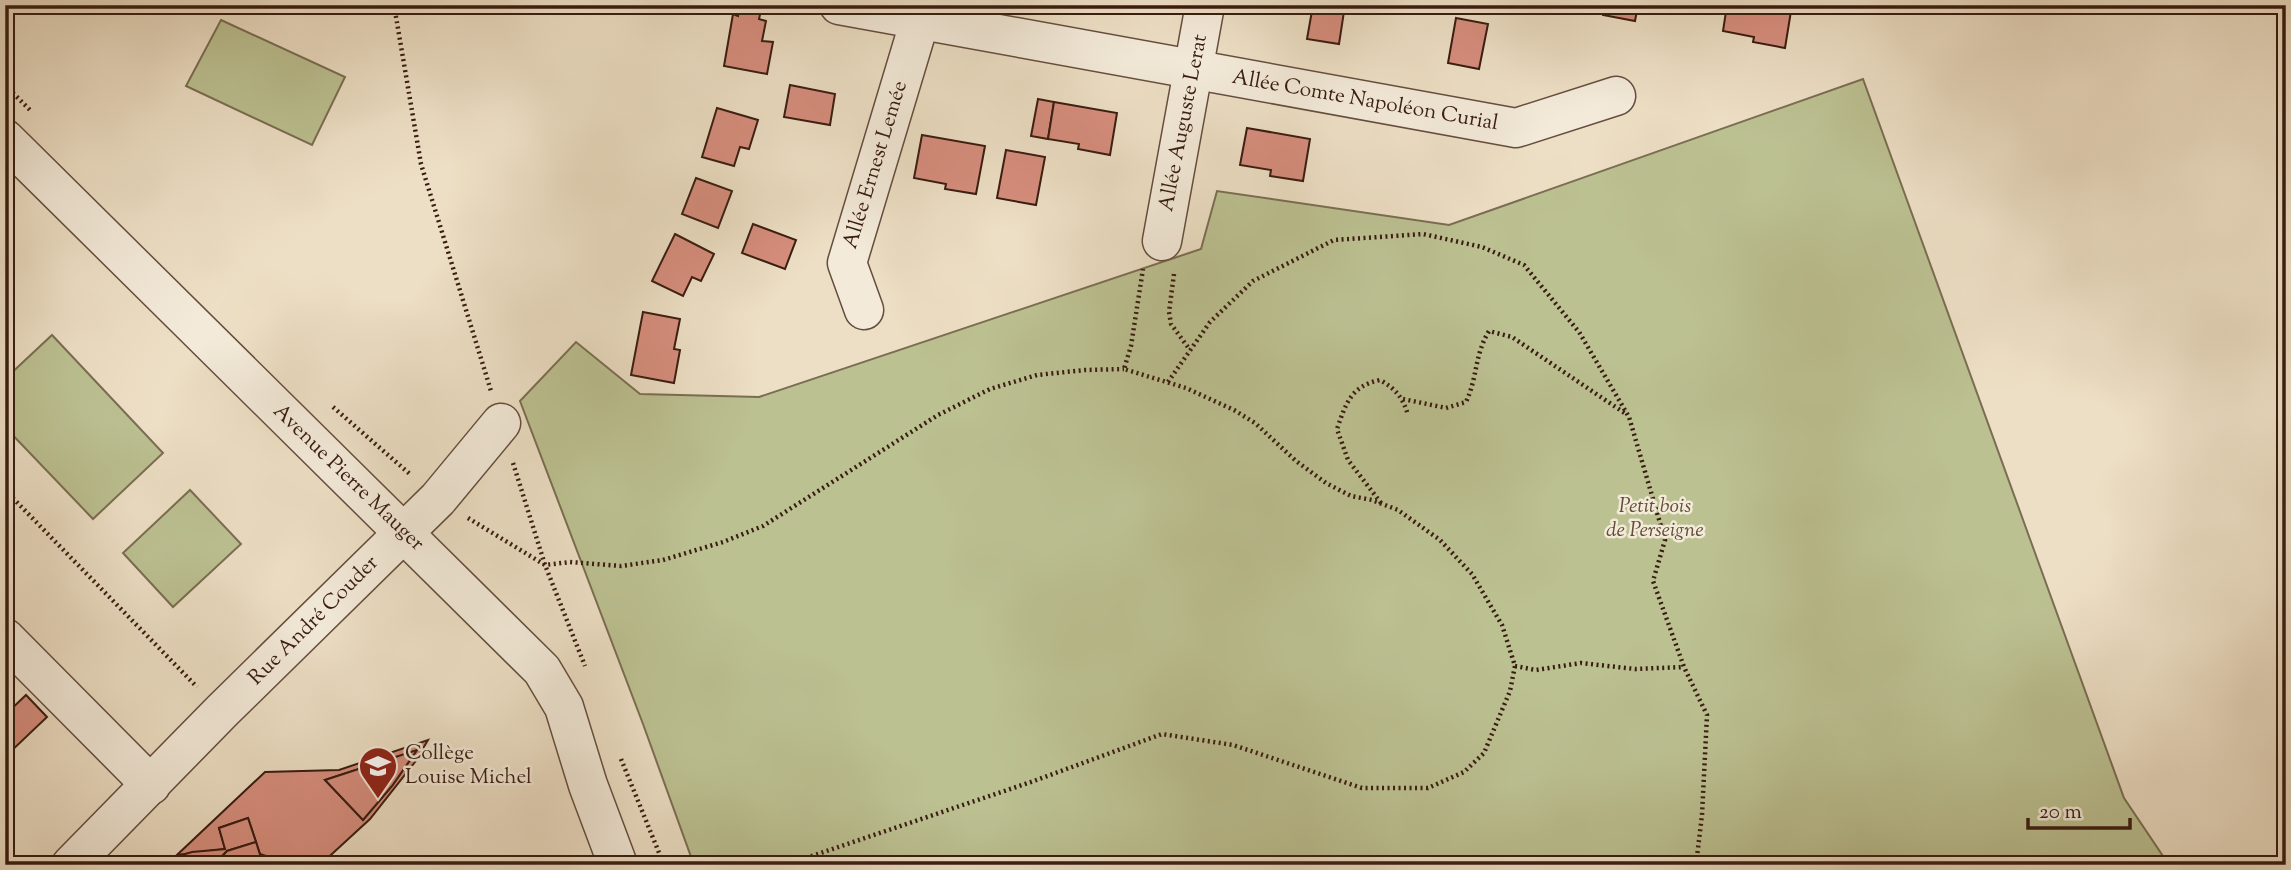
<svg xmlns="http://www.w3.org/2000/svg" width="2291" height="870" font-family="'Sorts Mill Goudy',serif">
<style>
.green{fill:#bcc192;stroke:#7a6e52;stroke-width:2}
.building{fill:#d78e7e;stroke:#381c11;stroke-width:2;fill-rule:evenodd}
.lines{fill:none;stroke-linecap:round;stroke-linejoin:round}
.minor-casing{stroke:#654d3e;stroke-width:41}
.path{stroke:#381c11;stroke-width:4.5;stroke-dasharray:2 3.5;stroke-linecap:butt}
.minor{stroke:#f3ead9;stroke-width:38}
.labels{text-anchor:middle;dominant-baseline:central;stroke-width:5;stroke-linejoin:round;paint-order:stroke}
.street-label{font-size:21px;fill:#381c11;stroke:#f3ead9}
.park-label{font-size:21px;font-style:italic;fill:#604e38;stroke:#f3ead9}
.poi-label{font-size:21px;fill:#381c11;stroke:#f3ead9;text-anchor:start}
</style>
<rect width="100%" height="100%" fill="#eddfc5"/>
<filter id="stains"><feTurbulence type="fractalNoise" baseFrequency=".00286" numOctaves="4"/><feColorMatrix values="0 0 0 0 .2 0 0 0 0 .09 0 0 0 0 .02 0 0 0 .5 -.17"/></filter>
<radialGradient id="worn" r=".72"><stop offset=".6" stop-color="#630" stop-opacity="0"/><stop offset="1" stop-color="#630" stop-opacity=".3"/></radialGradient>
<g class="green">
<path d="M221,20L345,77L312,145L186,86Z"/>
<path d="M1863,79L2124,798L2169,865H694L643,724L520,401L576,342L640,394L759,397L1201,249L1217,191L1449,225Z"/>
<path d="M52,335L163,453L93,519L5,427V379Z"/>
<path d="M190,490L241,544L173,607L123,553Z"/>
</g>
<g class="building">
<path d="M739,5L762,6L759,19L766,21L762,41L773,42L767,74L724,66L733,14L738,16Z"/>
<path d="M1313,5H1345L1339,44L1307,39Z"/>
<path d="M1577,5H1638L1635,21L1603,15L1604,10Z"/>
<path d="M1727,5H1792L1785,48L1753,42L1754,37L1723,31Z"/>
<path d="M1456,18L1488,24L1479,69L1448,63Z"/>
<path d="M790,85L835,94L830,125L784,117Z"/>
<path d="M1038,99L1054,102L1048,139L1031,136Z"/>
<path d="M1054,102L1117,113L1110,155L1078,149L1079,144L1048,139Z"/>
<path d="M717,108L758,120L749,149L740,147L734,166L702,157Z"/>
<path d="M1247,128L1310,139L1303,181L1270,176L1271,170L1240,165Z"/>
<path d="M922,135L985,146L976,194L945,189L946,184L914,178Z"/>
<path d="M1006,150L1045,157L1036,205L997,198Z"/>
<path d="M696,178L732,191L718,228L682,214Z"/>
<path d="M753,224L796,240L785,269L742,253Z"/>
<path d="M675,234L714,254L701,281L692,277L683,296L652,281Z"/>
<path d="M643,312L680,319L674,349L680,350L674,383L631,375Z"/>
<path d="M26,695L47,717L5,757V715Z"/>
<path d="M428,740L415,762L370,819L320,865H293L260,854L248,818L219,828L225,849L177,855L265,772L339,770ZM417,750L392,786L363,820L325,780Z"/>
<path d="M417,750L392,786L363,820L325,780Z"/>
<path d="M248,818L256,842L227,851L214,865H148L192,852L225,849L219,828Z"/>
<path d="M256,842L262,861L257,865H214L227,851Z"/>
</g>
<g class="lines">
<defs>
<g id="minor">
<path d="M839,5L1516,128L1616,96"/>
<path d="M5,139L542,670L564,707L588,785L618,865"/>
<path d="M1162,241L1205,5"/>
<path d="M864,310L847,263L920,20"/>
<path d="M5,638L151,785"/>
<path d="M71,865L222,711L438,499L501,423"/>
</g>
</defs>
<use href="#minor" class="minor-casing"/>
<g class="path">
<path d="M394,5L421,164L491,391"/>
<path d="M5,85L32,112"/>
<path d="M1174,274L1169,312L1171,324L1190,350"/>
<path d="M1168,382L1210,322L1253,281L1334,240L1423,234L1482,247L1524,265L1579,332L1629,417L1665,540L1653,581L1684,667L1707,715L1702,815L1696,865"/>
<path d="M1403,399L1446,408L1466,402C1478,376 1474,356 1489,331L1512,337L1626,414"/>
<path d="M333,407L411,475"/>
<path d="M513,463L545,565L585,666"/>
<path d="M5,490L197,687"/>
<path d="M1381,503L1348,460L1337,429C1346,403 1351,386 1380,380C1396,389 1403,398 1408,415"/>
<path d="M468,518L545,565L570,562L621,566L663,560L723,542L763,526L938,415L990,389L1037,375L1085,370L1124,369"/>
<path d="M1515,666L1536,670L1581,663L1635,669L1684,667"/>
<path d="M621,759L664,865"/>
<path d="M785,865L1031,782L1162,734L1233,745L1362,788H1428L1464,772L1484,753L1510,691L1515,666L1502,625L1472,574L1440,540L1398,510L1372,500L1351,496L1326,483L1296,461L1255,423L1234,410L1186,388L1124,369L1131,346L1143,269"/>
</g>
<use href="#minor" class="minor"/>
</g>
<defs>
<symbol id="school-pin" viewBox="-11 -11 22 30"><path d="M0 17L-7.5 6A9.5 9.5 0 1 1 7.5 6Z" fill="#8f2418" stroke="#f3ead9"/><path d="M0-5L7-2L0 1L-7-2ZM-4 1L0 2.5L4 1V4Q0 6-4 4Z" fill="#fff"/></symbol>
</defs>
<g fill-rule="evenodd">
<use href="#school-pin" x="356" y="744" width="44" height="60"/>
</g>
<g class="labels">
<g class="street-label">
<text transform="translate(1365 101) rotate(10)">Allée Comte Napoléon Curial</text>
<text transform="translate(1184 123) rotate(-79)">Allée Auguste Lerat</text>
<text transform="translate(876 165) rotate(-73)">Allée Ernest Lemée</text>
<text transform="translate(348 478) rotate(44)">Avenue Pierre Mauger</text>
<text transform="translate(314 621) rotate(-45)">Rue André Couder</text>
</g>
<g class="park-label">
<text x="1655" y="507">Petit bois<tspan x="1655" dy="24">de Perseigne</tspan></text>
</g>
<g class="poi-label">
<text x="405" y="754">Collège<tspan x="405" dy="24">Louise Michel</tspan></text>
</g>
</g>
<rect width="2291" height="870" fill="none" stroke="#eddfc5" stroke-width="28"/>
<rect x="7" y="7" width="2277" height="856" fill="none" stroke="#381c11" stroke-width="3.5"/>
<rect x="14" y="14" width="2263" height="842" fill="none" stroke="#381c11" stroke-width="2"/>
<path d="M2028 818v10h102v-10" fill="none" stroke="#381c11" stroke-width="3.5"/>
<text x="2039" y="818" font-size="21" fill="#381c11" stroke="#f3ead9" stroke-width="5" paint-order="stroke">20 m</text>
<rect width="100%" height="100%" filter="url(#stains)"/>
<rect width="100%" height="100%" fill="url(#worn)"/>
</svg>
